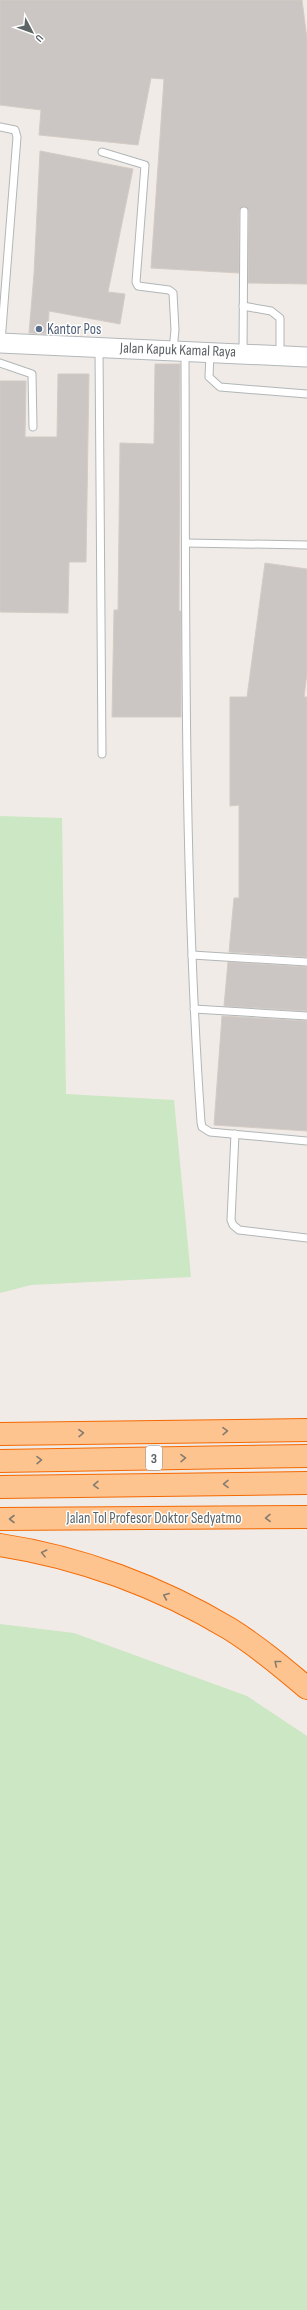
<svg xmlns="http://www.w3.org/2000/svg" width="307" height="2310" font-family="'Sofia Sans Condensed',sans-serif">
<style>
.green{fill:#cce7c3}
.building{fill:#cbc6c3;stroke:#d5cbc4}
.lines{fill:none;stroke-linecap:round;stroke-linejoin:round}
.service-casing{stroke:#b1b6b8;stroke-width:9}
.secondary-casing{stroke:#b2b8bb;stroke-width:21}
.motorway-casing{stroke:#f66800;stroke-width:24}
.service{stroke:#fff;stroke-width:7}
.secondary{stroke:#fff;stroke-width:19}
.motorway{stroke:#fdc490;stroke-width:22}
.oneway{stroke:#857c70}
.service-dot{fill:#5c6f8a;stroke:#fff;stroke-width:1.5}
.labels{text-anchor:middle;dominant-baseline:central;stroke-width:3;stroke-linejoin:round;paint-order:stroke}
.shield{fill:#fff;stroke:#8e9294;stroke-width:1}
.shield-label{font-size:14px;font-weight:bold;fill:#5d6466}
.service-label{font-size:15px;fill:#4e5e75;stroke:#fff;text-anchor:start}
.street-label{font-size:15px;fill:#5d6466;stroke:#fff}
</style>
<rect width="100%" height="100%" fill="#f0ebe6"/>
<g class="green">
<path d="M0,816L62,818L66,1094L174,1100L191,1277L31,1285L0,1293Z"/>
<path d="M0,1624L74,1633L247,1696L307,1736V2310H0Z"/>
</g>
<g class="building">
<path d="M0,0H302L307,39V284L248,283L249,211L244,206L239,211V273L151,268L164,79L151,78L138,145L39,135L41,110L0,105Z"/>
<path d="M40,151L133,169L108,292L125,294L120,324L49,311L48,334L29,333L34,274Z"/>
<path d="M155,364H180L179,611H181V717H112L114,610H118L120,443L154,444Z"/>
<path d="M58,374H89L86,562H69L68,613L0,612V381H26L25,437H57Z"/>
<path d="M265,563L307,569V673L304,697H307V957L229,952L234,898H239V805L230,806V697H247Z"/>
<path d="M228,962L307,967V1011L224,1006Z"/>
<path d="M222,1016L307,1021V1131L214,1125Z"/>
</g>
<g class="lines">
<defs>
<g id="service">
<path d="M0,127L15,130L17,137L1,342"/>
<path d="M102,152L145,165L136,282L138,286L169,290L173,293L175,330L173,350"/>
<path d="M243,306L271,311L280,318V355"/>
<path d="M99,349L102,754"/>
<path d="M185,351C186,608 183,866 201,1122L202,1127L210,1132L307,1141"/>
<path d="M243,352L244,211"/>
<path d="M210,353L209,377L220,387L307,394"/>
<path d="M0,363L32,374L33,427"/>
<path d="M186,543L307,545"/>
<path d="M192,955L307,962"/>
<path d="M194,1009L307,1016"/>
<path d="M235,1134L231,1220L233,1225L239,1230L307,1238"/>
</g>
<path id="secondary" d="M0,343L307,357"/>
<g id="motorway">
<path d="M0,1434L307,1430"/>
<path d="M0,1461L307,1456"/>
<path d="M0,1487L307,1483"/>
<path d="M0,1519L307,1517"/>
<path d="M0,1545C80,1557 160,1587 230,1629C257,1646 282,1667 307,1688"/>
</g>
</defs>
<use href="#service" class="service-casing"/>
<use href="#secondary" class="secondary-casing"/>
<use href="#motorway" class="motorway-casing"/>
<use href="#service" class="service"/>
<use href="#secondary" class="secondary"/>
<use href="#motorway" class="motorway"/>
</g>
<defs><path id="oneway-chevron" d="M-2-3.5L2.5 0L-2 3.5" fill="none" stroke-width="1.6" stroke-linecap="round" stroke-linejoin="round"/></defs>
<g class="oneway">
<use href="#oneway-chevron" transform="translate(225 1431) rotate(-1)"/>
<use href="#oneway-chevron" transform="translate(81 1433) rotate(-1)"/>
<use href="#oneway-chevron" transform="translate(183 1458) rotate(-1)"/>
<use href="#oneway-chevron" transform="translate(39 1460) rotate(-1)"/>
<use href="#oneway-chevron" transform="translate(226 1484) rotate(179)"/>
<use href="#oneway-chevron" transform="translate(96 1485) rotate(179)"/>
<use href="#oneway-chevron" transform="translate(268 1518) rotate(179)"/>
<use href="#oneway-chevron" transform="translate(12 1519) rotate(180)"/>
<use href="#oneway-chevron" transform="translate(44 1553) rotate(-166)"/>
<use href="#oneway-chevron" transform="translate(166 1596) rotate(-157)"/>
<use href="#oneway-chevron" transform="translate(277 1663) rotate(-141)"/>
</g>
<circle class="service-dot" cx="39" cy="329" r="4"/>
<g class="labels">
<rect class="shield" x="146" y="1446" width="16" height="24" rx="3"/>
<g class="shield-label">
<text x="154" y="1458">3</text>
</g>
<g class="service-label">
<text x="47" y="329">Kantor Pos</text>
</g>
<g class="street-label">
<text transform="translate(178 350) rotate(2)">Jalan Kapuk Kamal Raya</text>
<text x="154" y="1518">Jalan Tol Profesor Doktor Sedyatmo</text>
</g>
</g>
<g transform="translate(32 32) rotate(131)" stroke="#ffffff" stroke-width="3" paint-order="stroke">
<path d="M0-3L7 15L0 10L-7 15Z" fill="#5d6466"/>
<text y="-6" font-size="11" font-weight="bold" text-anchor="middle" fill="#5d6466">U</text>
</g>
</svg>
